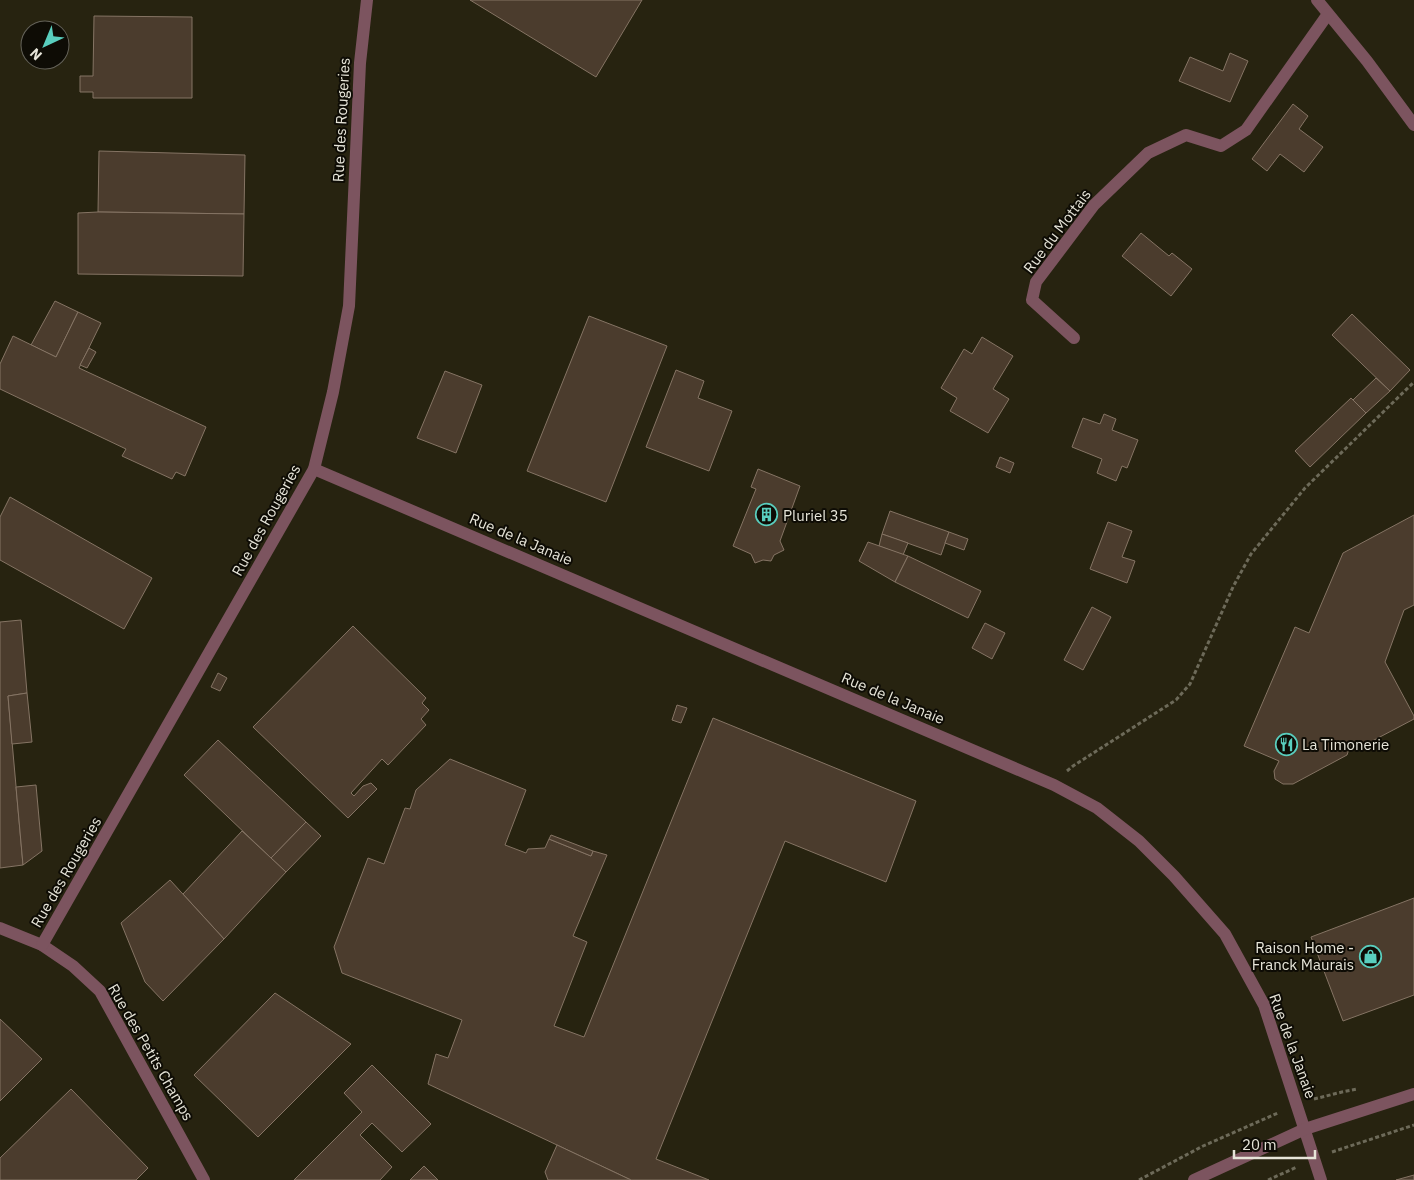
<svg xmlns="http://www.w3.org/2000/svg" width="1414" height="1180" font-family="'IBM Plex Sans',sans-serif">
<style>
.building{fill:#4b3c2d;stroke:#857464}
.lines{fill:none;stroke-linecap:round;stroke-linejoin:round}
.path{stroke:#6d6a59;stroke-width:3;stroke-dasharray:4 2.5;stroke-linecap:butt}
.minor{stroke:#7c545f;stroke-width:12}
.labels{text-anchor:middle;dominant-baseline:central;stroke-width:4;stroke-linejoin:round;paint-order:stroke}
.street-label{font-size:15px;fill:#e7e5d9;stroke:#0e0c05}
.poi-label{font-size:15px;fill:#e7e5d9;stroke:#0e0c05;text-anchor:start}
</style>
<rect width="100%" height="100%" fill="#272310"/>
<g class="building">
<path d="M470,0H642L596,77Z"/>
<path d="M94,16L192,17V98H93V92H80V76H93Z"/>
<path d="M1230,53L1248,61L1230,102L1179,81L1190,57L1223,71Z"/>
<path d="M1293,104L1308,116L1299,129L1323,147L1304,172L1280,154L1267,171L1252,159Z"/>
<path d="M99,151L245,155L244,214L98,212Z"/>
<path d="M98,212L244,214L243,276L78,274V213Z"/>
<path d="M1141,233L1169,256L1172,253L1192,269L1171,296L1122,256Z"/>
<path d="M55,301L78,312L56,357L31,345Z"/>
<path d="M78,312L101,323L79,368L206,427L185,476L176,472L172,479L122,456L126,449L0,389V364L13,336L56,357Z"/>
<path d="M1352,314L1410,370L1390,391L1332,335Z"/>
<path d="M589,316L667,346L606,502L527,471Z"/>
<path d="M982,337L1013,356L993,389L1009,399L988,433L950,411L957,398L941,388L964,349L972,354Z"/>
<path d="M89,348L96,352L87,368L80,365Z"/>
<path d="M676,370L704,381L698,398L732,411L709,471L646,447Z"/>
<path d="M445,371L482,385L456,453L417,438Z"/>
<path d="M1376,378L1390,391L1366,413L1353,400Z"/>
<path d="M1351,398L1366,413L1310,467L1295,451Z"/>
<path d="M1104,414L1116,419L1112,430L1138,440L1127,468L1122,466L1116,481L1097,473L1102,459L1072,447L1083,418L1100,424Z"/>
<path d="M1000,457L1014,463L1010,473L996,467Z"/>
<path d="M758,469L800,486L780,541L784,550L774,555L771,561L763,560L755,563L751,554L733,546L756,489L751,487Z"/>
<path d="M10,497L152,578L124,629L0,560V517Z"/>
<path d="M890,511L949,532L941,555L882,534Z"/>
<path d="M1414,515V605L1404,610L1385,662L1414,716V719L1359,748L1350,746L1347,755L1293,784H1283L1275,779L1274,771L1279,761L1244,746L1295,627L1309,633L1343,553Z"/>
<path d="M1108,522L1132,531L1122,557L1135,561L1127,583L1090,569Z"/>
<path d="M949,532L968,539L964,550L945,543Z"/>
<path d="M882,534L908,543L903,555L879,546Z"/>
<path d="M868,542L908,556L895,582L859,561Z"/>
<path d="M908,556L981,591L968,618L895,582Z"/>
<path d="M1092,607L1111,617L1083,670L1064,660Z"/>
<path d="M21,620L27,693L8,696L23,865L0,868V622Z"/>
<path d="M985,623L1005,633L992,659L972,648Z"/>
<path d="M353,626L426,698L422,703L429,710L421,719L426,725L388,765L382,759L351,793L354,796L363,786L371,783L377,789L348,818L253,727Z"/>
<path d="M218,673L227,678L220,691L211,687Z"/>
<path d="M27,693L32,742L12,744L8,696Z"/>
<path d="M677,705L687,708L681,723L672,720Z"/>
<path d="M713,718L916,801L886,882L785,841L656,1159L709,1180H631L428,1084L436,1054L448,1058L462,1020L342,973L334,947L368,858L384,864L405,808L410,809L416,790L450,759L526,790L505,845L526,853L528,849L545,848L549,839L591,856L593,851L607,855L573,936L587,942L554,1026L584,1037Z"/>
<path d="M218,740L306,822L271,858L184,775Z"/>
<path d="M36,785L42,851L23,865L16,787Z"/>
<path d="M306,822L321,836L286,872L271,858Z"/>
<path d="M242,831L286,872L224,939L183,894Z"/>
<path d="M551,835L593,851L591,856L549,839Z"/>
<path d="M170,880L224,939L163,1001L145,982L121,923Z"/>
<path d="M1414,898V995L1343,1021L1311,937Z"/>
<path d="M275,993L351,1044L258,1137L194,1075Z"/>
<path d="M0,1019L42,1059L0,1101Z"/>
<path d="M372,1065L431,1124L402,1152L372,1123L360,1135L392,1167L380,1180H294L362,1112L344,1093Z"/>
<path d="M71,1089L148,1168L136,1180H0V1158Z"/>
<path d="M557,1145L631,1180H548L545,1172Z"/>
<path d="M424,1166L438,1180H410Z"/>
<path d="M1414,1175V1180H1396Z"/>
</g>
<g class="lines">
<g class="path">
<path d="M1067,771L1073,766L1176,700L1190,684L1233,587L1251,554L1305,488L1414,382"/>
<path d="M1314,1099L1342,1092L1357,1089"/>
<path d="M1332,1152L1414,1125"/>
<path d="M1139,1180L1203,1146L1278,1113"/>
<path d="M1268,1180L1297,1167"/>
</g>
<g class="minor">
<path d="M1317,0L1367,61L1414,125"/>
<path d="M1074,338L1032,300L1036,282L1094,205L1148,153L1186,135L1221,146L1246,130L1328,14"/>
<path d="M314,469L1054,785L1097,808L1139,841L1174,876L1225,934L1264,1005L1321,1180"/>
<path d="M0,928L42,945L73,966L100,991L204,1180"/>
<path d="M42,945L314,469L333,392L349,306L360,63L367,0"/>
<path d="M1194,1180L1305,1129L1414,1094"/>
</g>
</g>
<defs>
<symbol id="building-ring" viewBox="-11 -11 22 22"><circle r="9.5" fill="#0e0c05" stroke="#59cebe" stroke-width="1.5"/><path d="M-4-6H4V6H1V3H-1V6H-4ZM-2.5-4.3h1.7v1.8h-1.7ZM.8-4.3h1.7v1.8H.8ZM-2.5-1h1.7V.8h-1.7ZM.8-1h1.7V.8H.8Z" fill="#59cebe"/></symbol>
<symbol id="restaurant-ring" viewBox="-11 -11 22 22"><circle r="9.5" fill="#0e0c05" stroke="#59cebe" stroke-width="1.5"/><path d="M-5-6h1v4h1v-4h1v4h1v-4h1v5L-1.5 .5V6h-2V.5L-5-1ZM5-6V6H3V1.5H1.5Q1.5-4 5-6Z" fill="#59cebe"/></symbol>
<symbol id="shop-ring" viewBox="-11 -11 22 22"><circle r="9.5" fill="#0e0c05" stroke="#59cebe" stroke-width="1.5"/><path d="M-5-2.5h2.3a2.7 3.5 0 0 1 5.4 0H5L5.5 6h-11ZM-1.5-2.5h3a1.5 2.3 0 0 0-3 0Z" fill="#59cebe"/></symbol>
</defs>
<g fill-rule="evenodd">
<use href="#building-ring" x="754" y="502" width="25" height="25"/>
<use href="#restaurant-ring" x="1274" y="732" width="25" height="25"/>
<use href="#shop-ring" x="1358" y="944" width="25" height="25"/>
</g>
<g class="labels">
<g class="street-label">
<text transform="translate(341 120) rotate(-87)">Rue des Rougeries</text>
<text transform="translate(1057 231) rotate(-53)">Rue du Mottais</text>
<text transform="translate(266 520) rotate(-61)">Rue des Rougeries</text>
<text transform="translate(521 539) rotate(23)">Rue de la Janaie</text>
<text transform="translate(893 698) rotate(23)">Rue de la Janaie</text>
<text transform="translate(66 872) rotate(-60)">Rue des Rougeries</text>
<text transform="translate(1293 1046) rotate(70)">Rue de la Janaie</text>
<text transform="translate(151 1052) rotate(60)">Rue des Petits Champs</text>
</g>
<g class="poi-label">
<text x="783" y="515">Pluriel 35</text>
<text x="1302" y="744">La Timonerie</text>
<text x="1354" y="947" text-anchor="end">Raison Home -<tspan x="1354" dy="17">Franck Maurais</tspan></text>
</g>
</g>
<g transform="translate(45 45) rotate(224)"><circle r="24" fill="#0e0c05" stroke="#65635a"/>
<path d="M0-4L9 19L0 12L-9 19Z" fill="#59cebe"/>
<text y="-8" font-size="14" font-weight="bold" text-anchor="middle" fill="#e7e5d9">N</text>
</g>
<path d="M1234 1150v8h81v-8" fill="none" stroke="#e7e5d9" stroke-width="2.5"/>
<text x="1242" y="1150" font-size="15" fill="#e7e5d9" stroke="#0e0c05" stroke-width="4" paint-order="stroke">20 m</text>
</svg>
